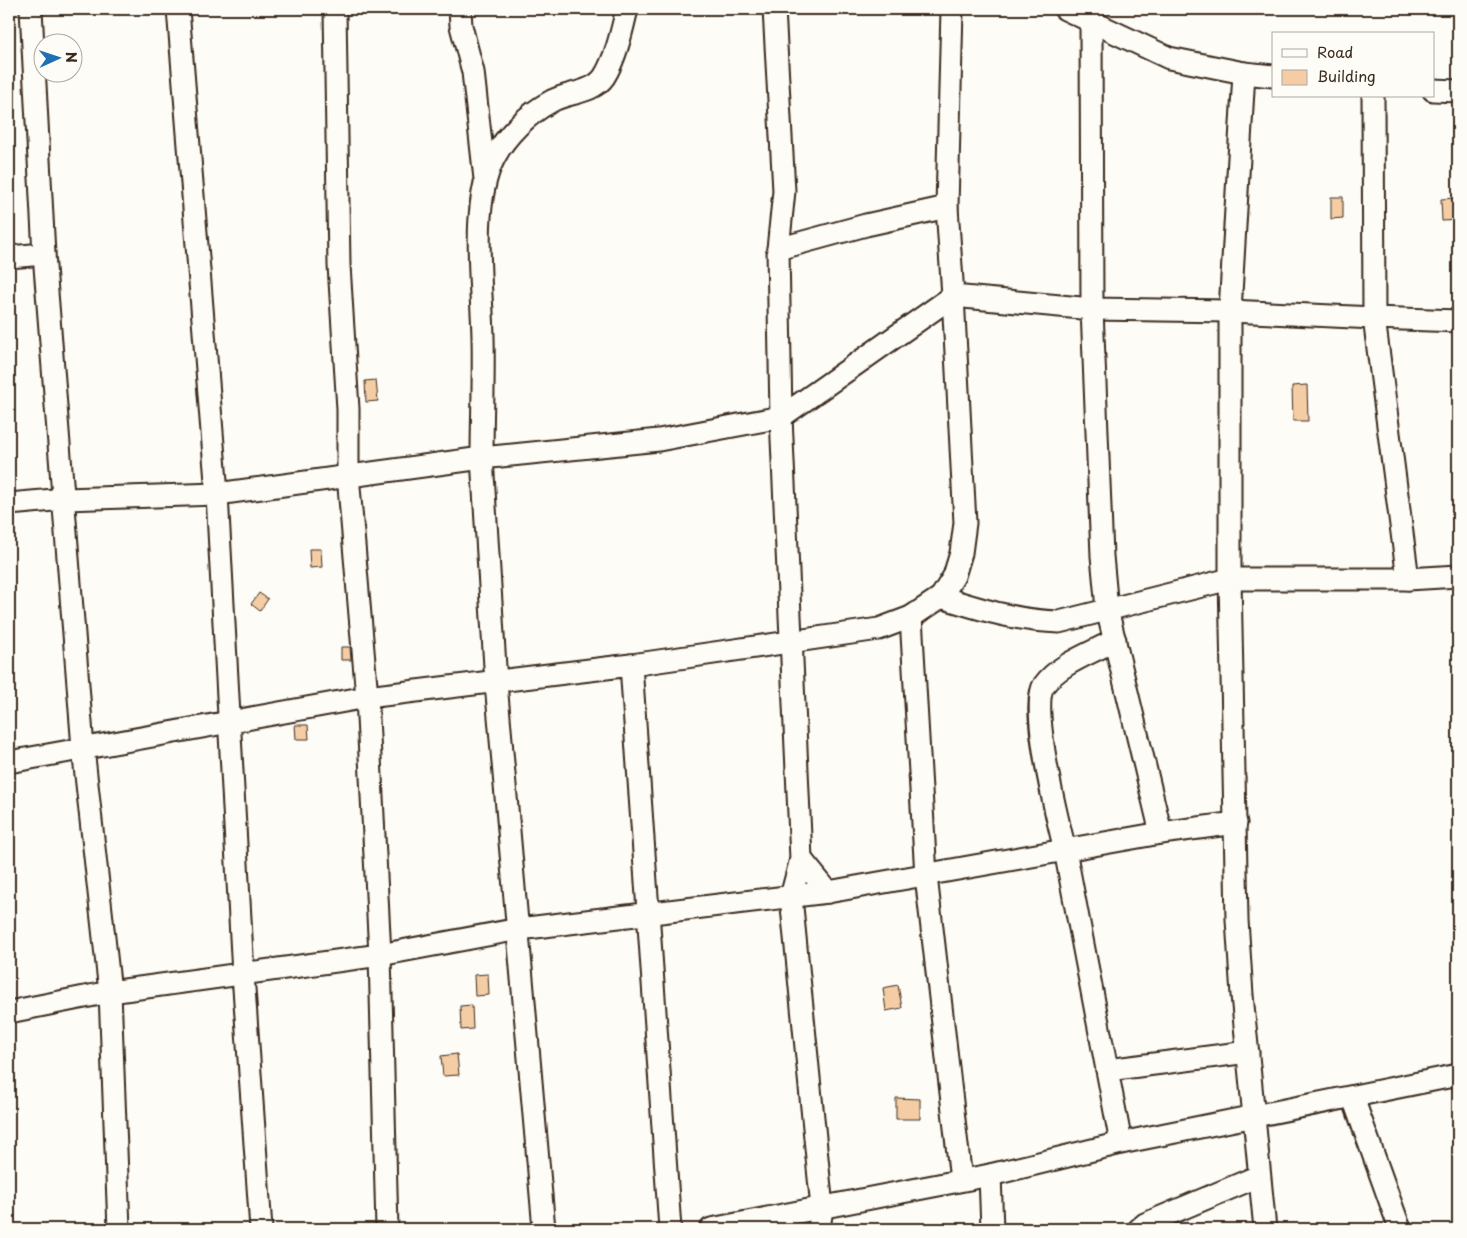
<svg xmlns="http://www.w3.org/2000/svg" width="1467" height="1238" font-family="'Playpen Sans',sans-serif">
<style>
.building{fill:#f5cda4;stroke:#3b2a1e}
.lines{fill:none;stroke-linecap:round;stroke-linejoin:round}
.minor-casing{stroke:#3b2a1e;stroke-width:25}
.minor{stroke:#fdfcf7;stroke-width:21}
</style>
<rect width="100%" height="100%" fill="#fdfcf7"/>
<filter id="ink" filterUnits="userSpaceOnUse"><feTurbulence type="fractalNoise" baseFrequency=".02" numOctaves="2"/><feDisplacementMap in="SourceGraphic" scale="10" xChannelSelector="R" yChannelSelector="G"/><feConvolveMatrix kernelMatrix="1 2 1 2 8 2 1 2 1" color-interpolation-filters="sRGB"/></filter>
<g filter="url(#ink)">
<g class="building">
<path d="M1331,197H1343V218L1331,219Z"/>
<path d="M1456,198L1457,220L1442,221L1441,199Z"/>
<path d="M376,380L378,401L366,402L365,381Z"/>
<path d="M1307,385L1308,421H1293L1292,386Z"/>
<path d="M309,549H321L322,567L310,568Z"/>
<path d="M259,593L268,599L260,611L251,604Z"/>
<path d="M341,647H350L351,660H341Z"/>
<path d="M295,725H308L309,739H296Z"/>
<path d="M488,974L489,995L475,996L474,975Z"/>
<path d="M898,985L902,1008L886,1011L883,988Z"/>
<path d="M472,1005L473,1029L461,1030L460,1006Z"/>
<path d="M457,1054L459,1075L443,1076L441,1056Z"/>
<path d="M896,1098L920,1099V1119H896Z"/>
</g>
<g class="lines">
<defs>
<g id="minor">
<path d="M31,9L44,254L83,748L110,992L119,1229"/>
<path d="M178,9L217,494L243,974L261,1229"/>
<path d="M335,9L339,265L348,409V475L367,697L380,955L387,1229"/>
<path d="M460,9L461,26L473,72L485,179"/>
<path d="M774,9L784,191L778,249L781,417L953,296"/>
<path d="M952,9L947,207L953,296L1092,309L1230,311L1374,318L1408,579"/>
<path d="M1065,9L1169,58L1244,73L1273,76"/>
<path d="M1091,23L1092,309L1102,556L1107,609L1161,833"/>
<path d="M1244,73L1230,311V579L1237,920L1242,995L1265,1229"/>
<path d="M1433,90L1458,91"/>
<path d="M1373,96L1374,318L1458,321"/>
<path d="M778,249L866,225L947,207"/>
<path d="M9,257L44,254"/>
<path d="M9,504L65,499L217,494L482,458C482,418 484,378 483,337C482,285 470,205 494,158C506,135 528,114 550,102C566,92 592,94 604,77C616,58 622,30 627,9"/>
<path d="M941,597C980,609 1017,621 1059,622L1230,579H1408L1458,576"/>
<path d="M911,617L926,876L961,1180"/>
<path d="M1115,640C1092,653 1060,663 1044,685C1029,706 1058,822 1065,850L1121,1143"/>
<path d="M631,665L670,1229"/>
<path d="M9,762L367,697L631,665L879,629L911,617L941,597L954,576L961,553L965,523L953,296"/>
<path d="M801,859L828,892"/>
<path d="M9,1012L110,992L380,955L519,929L828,892L1161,833L1236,823"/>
<path d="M1107,1070L1248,1052"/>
<path d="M1353,1098L1400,1229"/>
<path d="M990,1175L992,1229"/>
<path d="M544,1229L496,683L482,458L659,440L781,417L801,859L791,897L822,1208L819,1229"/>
<path d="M711,1229L990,1175L1121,1143L1458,1075"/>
<path d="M1139,1229L1145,1224L1259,1176"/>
</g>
</defs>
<use href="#minor" class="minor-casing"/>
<use href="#minor" class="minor"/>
</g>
</g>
<rect width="1467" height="1238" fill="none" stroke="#fdfcf7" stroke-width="30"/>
<rect x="15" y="15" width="1437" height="1208" fill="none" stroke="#3b2a1e" stroke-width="2" filter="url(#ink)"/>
<rect x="1272" y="32" width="162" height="65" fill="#fdfcf7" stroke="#afa8a0"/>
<rect x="1282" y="49" width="25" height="8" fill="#fdfcf7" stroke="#afa8a0"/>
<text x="1317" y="58" font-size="15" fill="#3b2a1e">Road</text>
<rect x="1282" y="70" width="25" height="15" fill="#f5cda4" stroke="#afa8a0"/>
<text x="1317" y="82" font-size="15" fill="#3b2a1e">Building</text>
<g transform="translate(58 58) rotate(87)"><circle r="24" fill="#fdfcf7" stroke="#afa8a0"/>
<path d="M0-4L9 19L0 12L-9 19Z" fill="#1f6fb2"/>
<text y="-8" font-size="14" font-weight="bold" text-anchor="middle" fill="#3b2a1e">N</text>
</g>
</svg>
